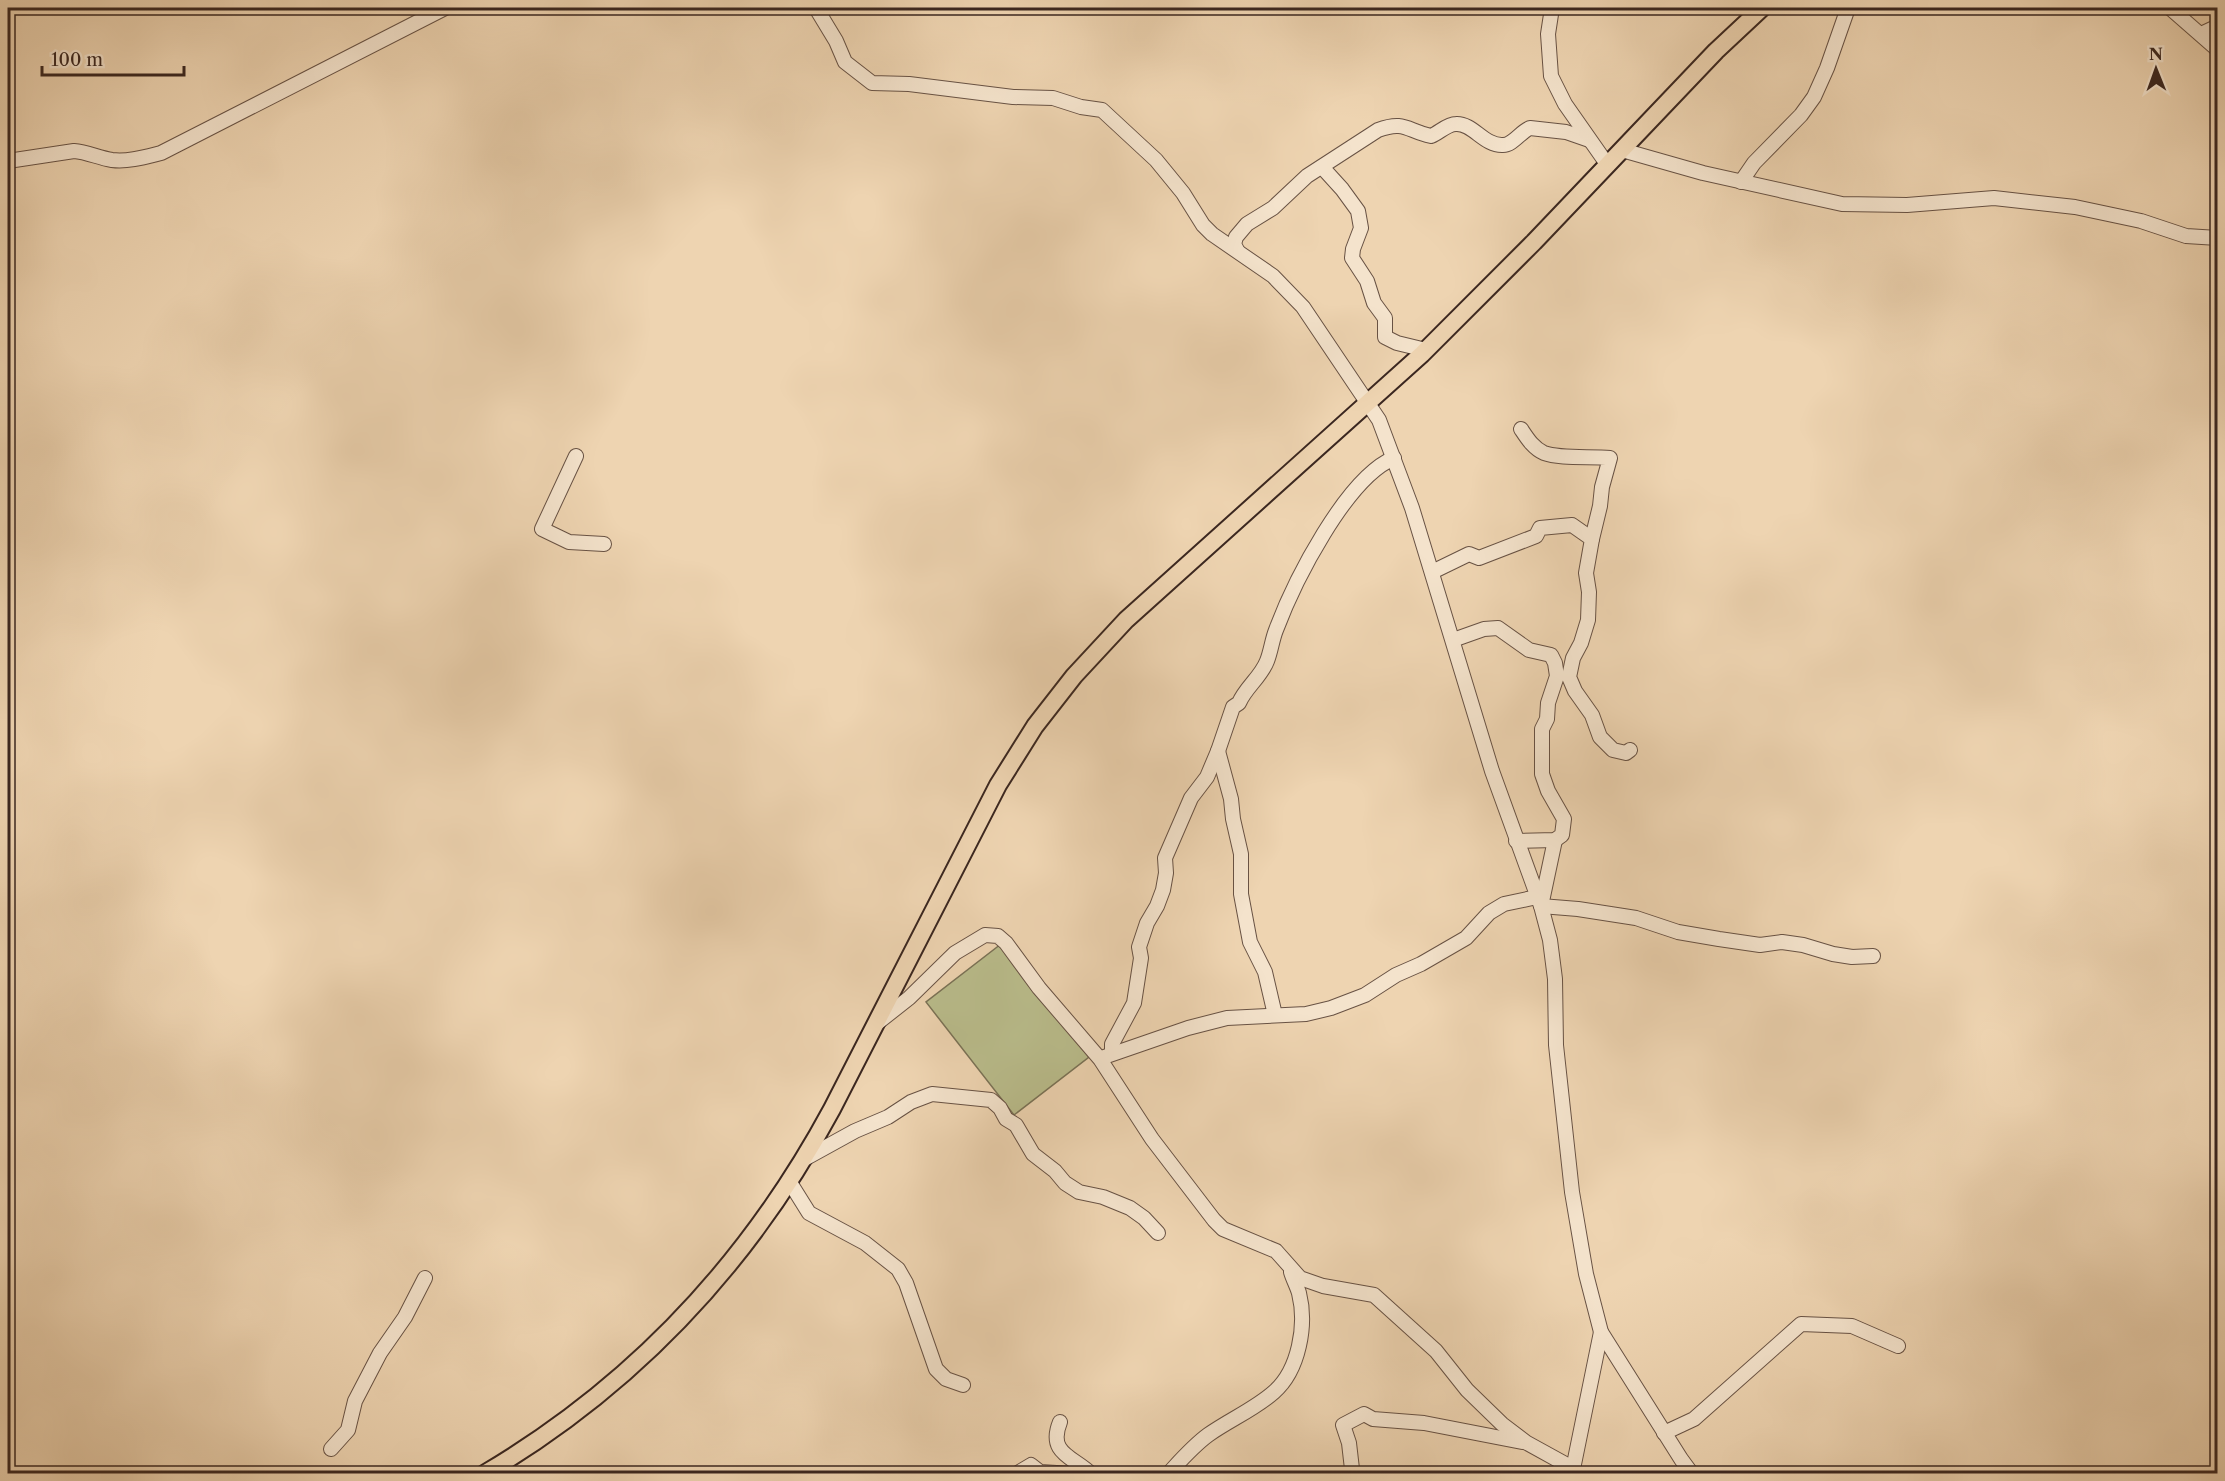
<svg xmlns="http://www.w3.org/2000/svg" width="2225" height="1481" font-family="'Libre Caslon Text',serif">
<style>
.green{fill:#b9bc8b;stroke:#7a7256;stroke-width:1.5}
.lines{fill:none;stroke-linecap:round;stroke-linejoin:round}
.minor-casing{stroke:#685244;stroke-width:16}
.major-casing{stroke:#3b2720;stroke-width:20}
.minor{stroke:#f4e3cc;stroke-width:14}
.major{stroke:#eed4b1;stroke-width:16}
</style>
<rect width="100%" height="100%" fill="#eed4b1"/>
<filter id="stains"><feTurbulence type="fractalNoise" baseFrequency=".00333" numOctaves="4"/><feColorMatrix values="0 0 0 0 .2 0 0 0 0 .09 0 0 0 0 .02 0 0 0 .5 -.17"/></filter>
<radialGradient id="worn" r=".72"><stop offset=".6" stop-color="#630" stop-opacity="0"/><stop offset="1" stop-color="#630" stop-opacity=".3"/></radialGradient>
<path class="green" d="M1001,944L1089,1057L1014,1115L926,1002Z"/>
<g class="lines">
<defs>
<g id="minor">
<path d="M816,8L836,41L845,62L872,83L909,84L1013,97L1053,98L1081,107L1102,110L1156,160L1183,193L1203,225L1212,234L1273,276L1303,307L1379,420L1412,508L1492,771L1541,906L1550,940L1555,979L1556,1045L1572,1192L1586,1274L1601,1332L1681,1459L1692,1474"/>
<path d="M1552,8L1548,34L1551,76L1565,104L1607,164"/>
<path d="M2170,8L2218,50"/>
<path d="M2201,34L2218,26"/>
<path d="M1622,150L1703,173L1842,204L1907,205L1994,198L2075,207L2141,221L2186,236L2218,238"/>
<path d="M8,161L74,151C87,152 99,158 112,160C128,162 145,157 161,153L445,8"/>
<path d="M1322,167L1342,189L1358,211L1361,228L1353,249L1352,258L1367,281L1374,303L1385,318V337L1397,343L1426,350"/>
<path d="M1741,182L1754,163L1801,115L1814,97L1827,68L1848,8"/>
<path d="M1237,250L1234,244L1236,237L1247,224L1273,208L1307,176L1378,130C1405,120 1407,131 1431,136C1439,133 1447,124 1456,124C1473,123 1484,146 1503,145C1513,145 1520,132 1530,128L1566,132L1589,140"/>
<path d="M1521,429C1527,438 1533,448 1544,453C1560,459 1592,456 1610,458L1602,487L1600,506L1592,539"/>
<path d="M576,456L542,529L569,542L604,544"/>
<path d="M1432,572L1469,554L1479,558L1536,536L1540,528L1572,525L1592,539L1586,573L1589,592L1588,620L1581,643L1573,658L1569,677L1575,691L1592,715L1600,737L1613,750L1626,753L1630,750"/>
<path d="M1453,640L1484,629L1498,628L1529,650L1551,655L1555,663L1557,676L1548,703L1547,719L1542,729V774L1548,791L1564,819L1562,835L1555,840L1516,841"/>
<path d="M1218,751L1231,799L1233,819L1241,854V894L1250,942L1265,972L1275,1015"/>
<path d="M1555,840L1541,906L1578,909L1636,918L1678,932L1719,939L1760,945L1782,942L1803,945L1833,954L1852,957L1873,956"/>
<path d="M876,1024L909,998L955,953L985,935L998,936L1006,943L1039,988L1100,1059L1152,1139L1214,1220L1223,1229L1276,1251L1300,1278L1323,1286L1374,1295L1436,1351L1467,1390L1502,1424L1527,1443L1567,1465L1574,1466"/>
<path d="M1112,1052V1044L1134,1003L1141,958L1139,947L1147,923L1157,906L1163,890L1166,873L1165,858L1191,798L1207,777L1218,751L1233,707L1239,703C1245,688 1261,677 1267,661C1271,651 1272,640 1276,630C1294,582 1346,478 1394,458"/>
<path d="M1104,1057L1188,1028L1227,1018L1306,1014L1331,1008L1365,995L1396,975L1421,964L1466,938L1489,913L1504,904L1537,897"/>
<path d="M806,1158L855,1131L888,1117L911,1102L932,1094L991,1100L1000,1108L1006,1119L1016,1125L1033,1154L1055,1171L1065,1183L1079,1192L1103,1197L1130,1208L1144,1218L1158,1233"/>
<path d="M789,1181L809,1213L865,1243L898,1269L906,1283L936,1369L946,1379L963,1385"/>
<path d="M1060,1422C1047,1454 1074,1457 1091,1474"/>
<path d="M1664,1433L1694,1419L1801,1324L1852,1326L1898,1346"/>
<path d="M331,1449L348,1430L355,1401L380,1353L405,1317L425,1278"/>
<path d="M1016,1474L1031,1465L1040,1472L1073,1474"/>
<path d="M1168,1474C1181,1460 1193,1446 1208,1435C1229,1420 1255,1409 1274,1392C1299,1370 1307,1325 1299,1293C1297,1286 1293,1279 1291,1272"/>
<path d="M1355,1474L1352,1469L1349,1443L1343,1425L1364,1414L1373,1419L1424,1423L1522,1442"/>
<path d="M1572,1474L1601,1332"/>
</g>
<path id="major" d="M484,1474C635,1385 749,1263 832,1109L998,785L1035,726L1074,676L1126,620L1422,354L1534,242L1716,51L1762,8"/>
</defs>
<use href="#minor" class="minor-casing"/>
<use href="#major" class="major-casing"/>
<use href="#minor" class="minor"/>
<use href="#major" class="major"/>
</g>
<rect width="2225" height="1481" fill="none" stroke="#eed4b1" stroke-width="30"/>
<rect x="9" y="9" width="2207" height="1463" fill="none" stroke="#3b2720" stroke-width="3"/>
<rect x="15" y="15" width="2195" height="1451" fill="none" stroke="#3b2720" stroke-width="1.5"/>
<g transform="translate(2156 69) rotate(359)" stroke="#f4e3cc" stroke-width="4.5" paint-order="stroke">
<path d="M0-4.5L10 22L0 15L-10 22Z" fill="#3b2720"/>
<text y="-9" font-size="16" font-weight="bold" text-anchor="middle" fill="#3b2720">N</text>
</g>
<path d="M42 66v9h142v-9" fill="none" stroke="#3b2720" stroke-width="3"/>
<text x="51" y="66" font-size="18" fill="#3b2720" stroke="#f4e3cc" stroke-width="4.5" paint-order="stroke">100 m</text>
<rect width="100%" height="100%" filter="url(#stains)"/>
<rect width="100%" height="100%" fill="url(#worn)"/>
</svg>
